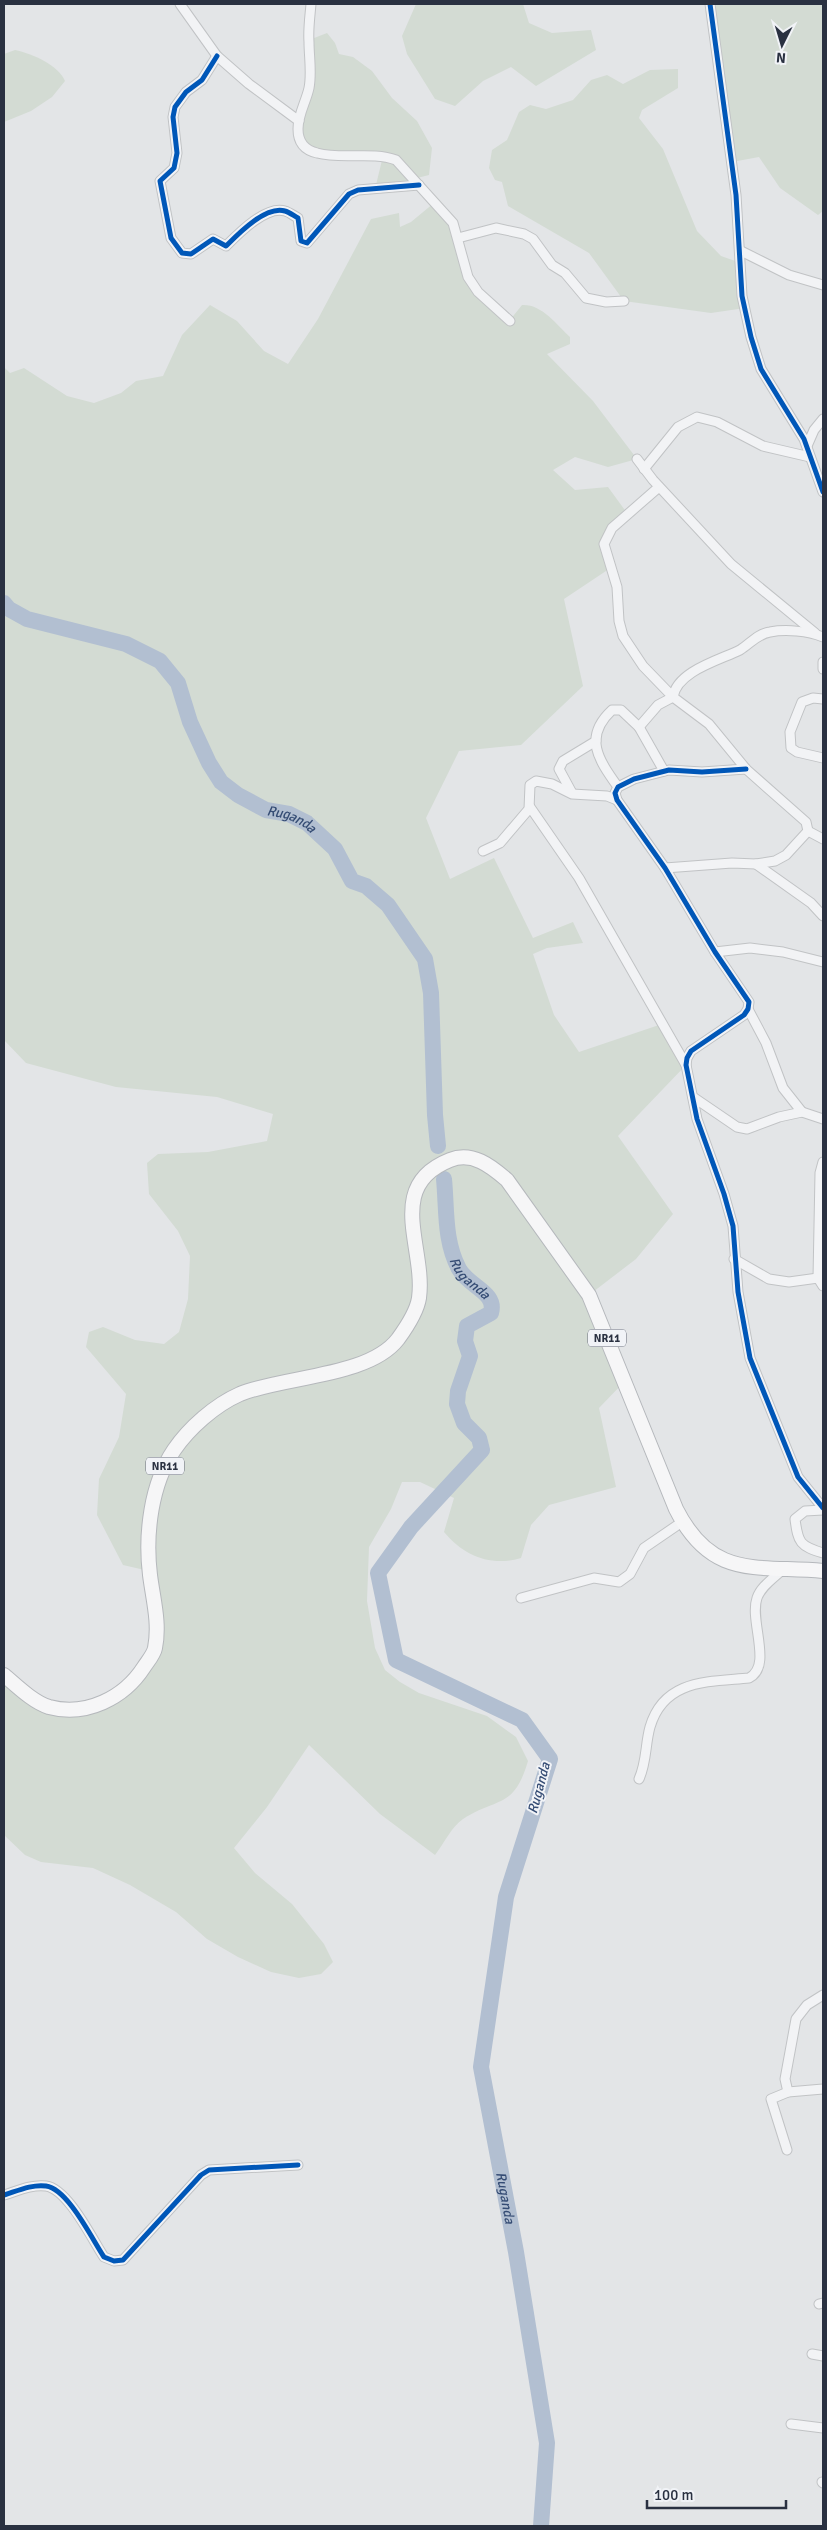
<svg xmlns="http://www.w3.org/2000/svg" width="827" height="2530" font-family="Signika,sans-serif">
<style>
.green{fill:#d3dbd3}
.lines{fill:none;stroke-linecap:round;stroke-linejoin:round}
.river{stroke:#b2bfd1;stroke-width:16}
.minor-casing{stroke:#c1c3c5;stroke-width:11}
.highway-casing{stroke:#b5b8bc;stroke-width:16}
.minor{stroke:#f2f3f5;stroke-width:9}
.highway{stroke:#f6f6f7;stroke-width:14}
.cycleway-casing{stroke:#f1f3f7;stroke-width:8}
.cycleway{stroke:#0057b8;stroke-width:5}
.labels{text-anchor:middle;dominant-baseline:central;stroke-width:4;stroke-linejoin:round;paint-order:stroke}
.shield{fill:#f1f3f7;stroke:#666b78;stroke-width:1}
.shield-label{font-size:11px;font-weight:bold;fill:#2a3141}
.water-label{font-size:14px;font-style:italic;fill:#354c74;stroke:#f1f3f7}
</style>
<rect width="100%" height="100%" fill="#e3e5e7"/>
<g class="green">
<path d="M416,4H523L529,23L552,33L591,30L596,50L536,86L511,67L483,81L455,106L435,99L407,54L402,36Z"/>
<path d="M710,4H823V211L818,215L780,188L759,157L732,162Z"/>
<path d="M327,33L335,43L339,54L353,57L372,71L392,98L417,121L432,148L429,175L393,184L376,185L383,156L319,154L301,142L300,116L309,89V40Z"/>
<path d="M15,50C33,54 58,65 65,81L52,97L31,111L4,122V54Z"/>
<path d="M678,69V88L642,110L639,118L663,149L697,231L721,256L741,263L745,308L711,313L624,301L589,253L508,206L502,182L495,180L489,168L492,150L507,140L519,112L530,105L546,109L573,100L591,80L607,75L623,84L650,70Z"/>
<path d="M434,203L453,223L468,277L510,320L522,305C542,304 556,324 570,337V344L547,354L593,401L637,459L608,467L575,457L553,470L575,490L608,487L627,513L606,537L612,567L564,599L583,686L521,745L459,751L426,818L450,879L494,858L533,938L573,922L583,943L547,948L533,954L554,1015L579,1052L662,1024L686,1065L618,1136L673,1214L636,1259L589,1295L625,1381L599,1408L616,1487L549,1505L531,1525L521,1558C491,1567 464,1556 444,1532L454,1498L420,1482H402L391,1509L369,1547L367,1601L375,1648L385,1670L400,1682L419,1693L487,1716L516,1737L528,1761C514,1809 498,1797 463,1819C452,1826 443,1845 435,1855L380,1814L309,1745L267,1807L234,1848L255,1873L292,1904L324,1944L333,1962L321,1974L299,1978L271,1972L238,1957L207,1939L176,1912L130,1885L93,1868L41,1862L25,1855L4,1835V1675L46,1706L102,1704L155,1650L149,1571L123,1565L97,1515L99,1479L119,1437L126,1394L86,1347L89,1332L103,1327L135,1340L164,1344L179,1332L188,1299L190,1256L178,1231L149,1194L147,1163L158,1154L208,1152L267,1141L273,1114L217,1097L116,1087L26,1063L4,1040V367L10,373L24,368L67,396L94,403L121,393L136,381L163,376L182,335L210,305L237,321L264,351L288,364L318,319L371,219L399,213L400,227L411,222Z"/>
</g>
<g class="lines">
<g class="river">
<path id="s1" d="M4,603L9,609L27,619L126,644L160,661L178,683L190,722L209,763L221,782L238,795L266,810L289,814L307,823L335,849L352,881L366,886L388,905L425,959L431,993L435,1115L438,1146"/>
<path id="s2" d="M444,1179C447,1210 444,1241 459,1269C469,1287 497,1292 491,1313L467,1326L465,1341L470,1356L458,1391L457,1404L464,1423L479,1438L482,1450L411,1527L378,1573L396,1660L522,1720L550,1759L506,1897L481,2067L516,2252L547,2443L541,2526"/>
</g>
<defs>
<g id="minor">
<path d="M180,4L217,56L249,84L299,121"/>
<path d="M311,4C310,16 308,29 309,42C309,57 312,73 309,88C306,102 298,114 298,129C298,142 304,150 317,153C343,160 371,151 396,160L453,223L468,277L478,292L510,321"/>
<path d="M710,4L736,195L742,296L751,337L761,369L804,439L823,492"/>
<path d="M217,56L202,80L186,92L175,107L173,117L177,153L174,168L160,181L171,238L182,253L191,254L213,239L226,246C238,234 266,205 285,211C289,212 294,216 298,218L301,241L307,243L349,194L358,190L419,185"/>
<path d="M458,238L496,228L524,234L533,239L552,265L565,273L586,298L606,302L624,301"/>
<path d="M741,251L789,275L823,285"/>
<path d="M807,446L814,430L823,419"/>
<path d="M637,459L653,480L731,564L815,633"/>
<path d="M644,469L678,427L697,417L717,422L763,446L810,457"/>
<path d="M823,662V669"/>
<path d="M823,699L813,698L802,702L790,732L791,748L797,752L823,758"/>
<path d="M639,727L664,771"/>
<path d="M746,769L702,772L669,770L634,779L618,787L615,793L617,800L665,868L715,952L749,1002L748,1009L744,1015L691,1051L687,1058L686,1065L697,1119L724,1194L733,1226L738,1292L750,1358L798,1477L823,1508"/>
<path d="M618,787C598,759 583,737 612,710H621L639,727L658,705L673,697L643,666L623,636L619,621L617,587L604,544L612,528L659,487"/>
<path d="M572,793L559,769L563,761L596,741"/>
<path d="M530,807L579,878L686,1065"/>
<path d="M808,831L806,822L746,769L709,724L673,697C677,671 720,660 740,650C750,644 757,634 770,632C786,629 808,631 823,637"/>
<path d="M483,851L500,843L529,809L530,785L536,781L552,784L572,794L607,796L617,800"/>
<path d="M756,864L811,903L823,916"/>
<path d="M665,868L732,863L756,864L775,861L786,855L808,831L823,839"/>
<path d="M715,952L750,948L783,952L823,962"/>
<path d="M748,1009L766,1043L783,1088L802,1112"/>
<path d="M693,1097L737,1127L747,1129L779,1117L802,1112L823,1119"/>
<path d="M734,1259L769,1279L789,1282L818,1278L823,1286"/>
<path d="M818,1278L820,1173L823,1162"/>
<path d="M823,1510L805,1511L795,1519C798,1543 800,1546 823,1553"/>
<path d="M521,1598L594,1578L619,1582L630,1574L644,1548L682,1522"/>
<path d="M639,1779C647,1761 645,1745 650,1727C664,1679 708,1682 749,1678C773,1666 749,1621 757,1598C761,1586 774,1578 783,1569"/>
<path d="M788,2092L785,2079L796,2019L807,2005L823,1995"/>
<path d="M787,2150L771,2099L788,2092L823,2089"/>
<path d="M4,2195C17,2191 32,2184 46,2186C68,2189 92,2239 104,2257L114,2261L123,2260L201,2175L209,2170L298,2165"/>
<path d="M819,2304L823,2303"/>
<path d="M812,2354L823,2356"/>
<path d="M791,2424L823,2428"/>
<path d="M822,2482L823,2483"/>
</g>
<path id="highway" d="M4,1675C17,1686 33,1702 49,1707C86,1717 124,1698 144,1667C148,1661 154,1654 155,1648C160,1623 153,1599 150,1575C145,1534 151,1484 174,1450C189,1428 215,1405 240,1394C284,1376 369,1377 398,1339C406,1328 417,1311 419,1298C426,1248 384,1186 450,1160C472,1151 491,1166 507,1180L589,1295L676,1509C712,1580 756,1565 823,1571"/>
</defs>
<use href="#minor" class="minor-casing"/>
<use href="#highway" class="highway-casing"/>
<use href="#minor" class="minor"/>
<use href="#highway" class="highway"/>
<defs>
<g id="cycleway">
<path d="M710,4L736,195L742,296L751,337L761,369L804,439L823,492"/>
<path d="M217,56L202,80L186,92L175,107L173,117L177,153L174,168L160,181L171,238L182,253L191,254L213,239L226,246C238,234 266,205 285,211C289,212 294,216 298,218L301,241L307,243L349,194L358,190L419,185"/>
<path d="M746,769L702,772L669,770L634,779L618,787L615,793L617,800L665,868L715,952L749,1002L748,1009L744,1015L691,1051L687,1058L686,1065L697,1119L724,1194L733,1226L738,1292L750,1358L798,1477L823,1508"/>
<path d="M4,2195C17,2191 32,2184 46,2186C68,2189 92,2239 104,2257L114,2261L123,2260L201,2175L209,2170L298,2165"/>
</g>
</defs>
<use href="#cycleway" class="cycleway-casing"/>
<use href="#cycleway" class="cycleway"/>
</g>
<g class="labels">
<g class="shield">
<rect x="588" y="1329.5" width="38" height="17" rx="4"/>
<rect x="146" y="1457.5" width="38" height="17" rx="4"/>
</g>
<g class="shield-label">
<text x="607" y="1338">NR11</text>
<text x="165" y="1466">NR11</text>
</g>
<g class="water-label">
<text stroke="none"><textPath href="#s1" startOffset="386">Ruganda</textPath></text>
<text stroke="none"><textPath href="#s2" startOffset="106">Ruganda</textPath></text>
<text transform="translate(539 1788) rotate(-75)">Ruganda</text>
<text stroke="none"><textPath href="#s2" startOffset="1199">Ruganda</textPath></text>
</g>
</g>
<rect width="827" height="2530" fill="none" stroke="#2a3141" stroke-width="10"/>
<g transform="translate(782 45) rotate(185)" stroke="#f1f3f7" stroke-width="4" paint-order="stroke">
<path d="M0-4L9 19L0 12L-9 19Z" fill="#2a3141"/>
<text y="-8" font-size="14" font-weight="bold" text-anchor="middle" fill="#2a3141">N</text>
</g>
<path d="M647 2500v8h139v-8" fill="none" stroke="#2a3141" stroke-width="2.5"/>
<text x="654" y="2500" font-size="15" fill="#2a3141" stroke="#f1f3f7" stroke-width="4" paint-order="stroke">100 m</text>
</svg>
